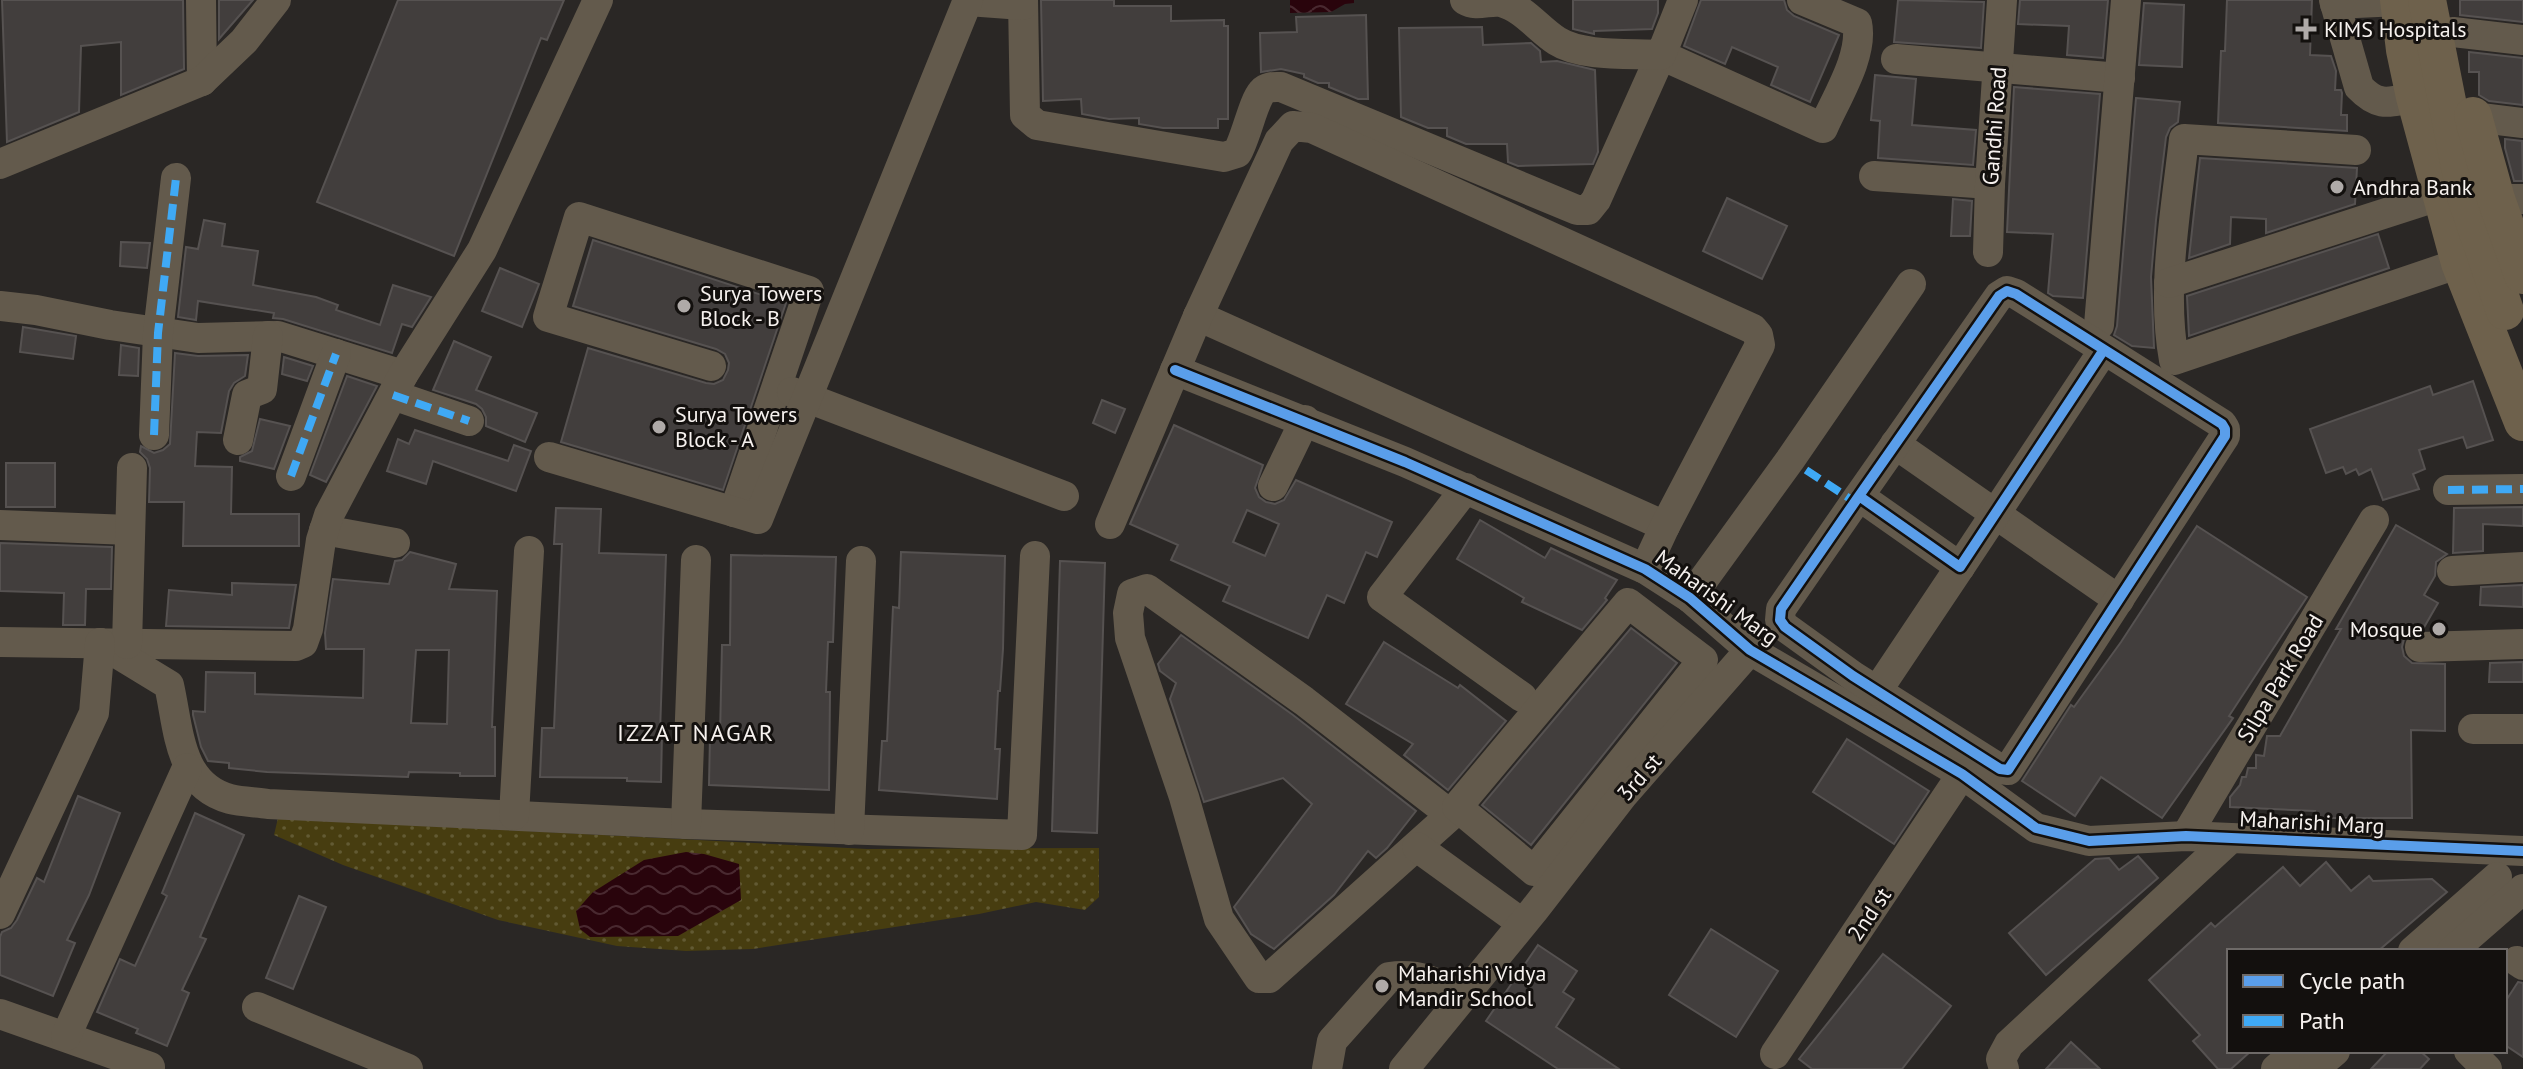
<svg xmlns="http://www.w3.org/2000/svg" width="2523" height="1069" font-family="'PT Sans',sans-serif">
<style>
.park{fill:url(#park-dots)}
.water{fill:url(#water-waves)}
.building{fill:#423e3d;stroke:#565251;stroke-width:2;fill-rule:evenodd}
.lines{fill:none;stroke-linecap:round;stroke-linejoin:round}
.minor{stroke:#635a4c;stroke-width:30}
.major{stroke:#6e614c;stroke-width:38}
.quiet{stroke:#3fa9f5;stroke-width:8;stroke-dasharray:16 8;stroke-linecap:butt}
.cycleway-casing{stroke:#13100e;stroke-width:15}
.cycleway{stroke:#5a9eea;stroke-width:10}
.poi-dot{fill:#afaaa8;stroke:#13100e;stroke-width:3}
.labels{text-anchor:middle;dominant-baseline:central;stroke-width:6;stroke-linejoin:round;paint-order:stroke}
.poi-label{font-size:22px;fill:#f6f1ee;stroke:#13100e;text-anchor:start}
.street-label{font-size:22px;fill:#f6f1ee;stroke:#13100e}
.neighbourhood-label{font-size:24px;letter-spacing:2px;fill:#f6f1ee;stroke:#13100e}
</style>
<defs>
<pattern id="park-dots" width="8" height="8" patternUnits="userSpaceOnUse" patternTransform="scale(2)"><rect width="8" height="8" fill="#473d10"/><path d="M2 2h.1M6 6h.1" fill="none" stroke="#625a33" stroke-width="1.8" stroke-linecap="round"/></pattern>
<pattern id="water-waves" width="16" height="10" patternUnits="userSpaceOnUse" patternTransform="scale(2)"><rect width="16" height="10" fill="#29040c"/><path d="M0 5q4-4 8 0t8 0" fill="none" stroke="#492930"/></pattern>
</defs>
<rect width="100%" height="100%" fill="#2a2725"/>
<path class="park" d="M278,818L867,849L1099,848V897L1085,910L1036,902L979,914L753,949L686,951L617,946L498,920L343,865L274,835Z"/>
<g class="water">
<path d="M1290,0H1354V3L1345,4L1331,12L1290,13Z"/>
<path d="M686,852L704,854L739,864L741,900L678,936L590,937L580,929L576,911L593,892L644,860Z"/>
</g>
<g class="building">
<path d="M2,0H183L184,69L121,95V42L81,46L79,112L7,142Z"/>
<path d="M219,0H253L219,39Z"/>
<path d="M398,0H564L547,40L541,38L454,256L317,202Z"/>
<path d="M1041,0H1114V6H1171V21L1224,20V26H1228V119H1218V128H1163L1139,124V118L1109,119L1082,114L1081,99L1043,101Z"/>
<path d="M1573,0H1658V13L1652,29L1594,31V34L1573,29Z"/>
<path d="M1701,0H1784L1787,10L1794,16L1839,35L1810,102L1771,85L1778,67L1732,47L1725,64L1684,46Z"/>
<path d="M1898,0L1984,2L1981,48L1894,42Z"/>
<path d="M2020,0H2108L2103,58L2067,55L2069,26L2018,24Z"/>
<path d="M2227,0H2312L2310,55L2331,56L2336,71L2335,90H2341L2342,93L2341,115H2347V131L2218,123L2221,51H2225Z"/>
<path d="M2460,0H2523V22L2460,15Z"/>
<path d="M2144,3L2184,5L2182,67L2139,65Z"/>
<path d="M1366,15L1368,99H1358L1329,87V83H1318L1304,77V74L1281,69L1261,72L1260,33L1297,32L1296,17Z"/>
<path d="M1482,27L1483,45L1531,43L1540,51L1541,62L1557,61L1595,70L1598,152L1593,164L1518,166L1508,162L1507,144H1466L1447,136V128H1428L1401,117L1399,28Z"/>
<path d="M2469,52L2523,58V105L2489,101L2479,95V72H2469Z"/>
<path d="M1875,75L1916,79L1912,125L1976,130L1973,165L1878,158L1880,121L1871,120Z"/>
<path d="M2014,87L2100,94L2083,298L2053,296L2048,293L2053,234L2007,232Z"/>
<path d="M2136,98L2180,102L2178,122L2170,128L2166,137L2156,220L2151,277L2154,348L2132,346L2114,335L2117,326Z"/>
<path d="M2505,139L2522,141L2523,181H2514L2505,148Z"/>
<path d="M2200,158L2357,168L2355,204L2266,233V219L2231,217L2230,244L2189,258Z"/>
<path d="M1727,198L1787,226L1762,279L1703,251Z"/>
<path d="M1953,199L1972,201L1970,236H1951Z"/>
<path d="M204,220L225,224L222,246L258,251L253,285L316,297L338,305L336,310L380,325L393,285L431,297L412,327L402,324L392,353L283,319L273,318L274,313L198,301L196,320L178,317L186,247L198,249Z"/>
<path d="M2378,234L2389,268L2189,336L2187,296Z"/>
<path d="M593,240L786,303L723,490L561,442L588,348L706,383L714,384L723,380L728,370L729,363L725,354L716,349L573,306Z"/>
<path d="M121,242L150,243L147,268L120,266Z"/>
<path d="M500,268L539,284L522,327L482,311Z"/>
<path d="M23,327L76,336L73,359L20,352Z"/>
<path d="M454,341L491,357L476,390L537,413L525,442L486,426V417L482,409L476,404L433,390Z"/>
<path d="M121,345L139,348L138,376L119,375Z"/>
<path d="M175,353L198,356L248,355L245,376L234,383L229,391L221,433L197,432L195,466L232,467L231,514H299V546H183L184,502H149L150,468L147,459L140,452L141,446L154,453L163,450L170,444Z"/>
<path d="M284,357L313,366L307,381L282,374Z"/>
<path d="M347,376L377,386L326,482L310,475Z"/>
<path d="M2473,381L2493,440L2467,448L2463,437L2419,450L2425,469L2413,474L2419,489L2383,500L2371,469L2359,475L2356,469L2346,474L2343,467L2326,473L2310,429L2430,386L2433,395Z"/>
<path d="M1102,400L1125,409L1115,433L1093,423Z"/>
<path d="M260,419L290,426L274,469L240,461V457L252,451Z"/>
<path d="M1174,425L1263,465L1255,488L1259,497L1266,502L1275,504L1284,500L1296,480L1392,522L1377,557L1366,552L1344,603L1327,595L1308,638L1223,601L1230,586L1171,560L1178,545L1130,524ZM1247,510L1279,524L1265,556L1233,542Z"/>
<path d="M415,430L508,461L514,445L531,451L516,491L433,461L426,484L387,471L398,439L409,444Z"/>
<rect x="6" y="463" width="49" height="44"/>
<path d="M2523,507V526L2483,524V551L2453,553L2454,508Z"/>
<path d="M556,508L601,509L599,553L666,555L660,733H662L661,782L627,781V778L540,777L542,728H554L562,544H554Z"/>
<path d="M1480,520L1545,558L1551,548L1617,580L1605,598L1607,600L1582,630L1522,602L1524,598L1457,559Z"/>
<path d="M2396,525L2447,554L2436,562L2435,576L2424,595L2438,603L2423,629L2410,632L2404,639L2402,647L2404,656L2412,663L2445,664V731L2411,730L2412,818H2315V811L2230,807V797L2240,785L2242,777H2246L2248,768H2256V755L2264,756L2267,736H2280L2341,629H2336Z"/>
<path d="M2197,526L2307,597L2229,716L2233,718L2162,818L2101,777L2075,816L2022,781L2071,705L2074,707L2121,642Z"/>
<path d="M0,543L112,547L111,589H86L85,625H63L64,593L0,591Z"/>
<path d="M410,552L456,564L449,589L497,591L492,727H495V776H460V773L409,772L408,777L267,772L229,768V763L208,761L201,747L193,715V711L205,712L206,672L255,673V694L363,698L364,649H326L325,633L333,579L389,584L395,561L402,560ZM416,650H449L447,724L411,723Z"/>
<path d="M901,552L1005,556L1003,649L1000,691H998L995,749H1000L997,799L879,790L882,741H887L893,607L899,608Z"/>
<path d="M731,555L836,557L833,642H828L826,692H830L829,790L709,785L710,736H720L722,645H730Z"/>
<path d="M1060,561L1105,563L1097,833L1052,831Z"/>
<path d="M232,583L296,585L289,628L166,626L169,590L232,595Z"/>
<path d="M2523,585V607L2480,605L2481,587Z"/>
<path d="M1631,628L1677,663L1531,845L1482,805Z"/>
<path d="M1181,635L1293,715L1416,811L1387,848L1376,858L1368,851L1334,895L1274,949L1251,934L1234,907L1312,804L1283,778L1204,802L1170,699L1176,683L1160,671L1158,664Z"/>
<path d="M1384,642L1458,688L1460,685L1506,721L1448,790L1404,755L1413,744L1346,704Z"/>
<path d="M2523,662V682H2489L2490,663Z"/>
<path d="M1847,739L1929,791L1894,844L1813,792Z"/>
<path d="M78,796L120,813L89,895L67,940L75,943L53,996L0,975V937L2,932L11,928L17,920L37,878L44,882Z"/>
<path d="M195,813L244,835L200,937L206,939L182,990L189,993L167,1046L136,1033L138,1029L97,1012L120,959L135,966L167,896L162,893Z"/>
<path d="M2138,856L2158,878L2046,975L2009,933L2095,859L2109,858L2119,870Z"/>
<path d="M2326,862L2351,891L2369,876L2373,881L2432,879L2447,892L2378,951H2229V1051H2251L2231,1069H2218L2193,1041L2200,1035L2149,980L2211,923L2215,927L2283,867L2300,886Z"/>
<path d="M299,896L326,907L293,989L266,978Z"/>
<path d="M1711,929L1778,971L1736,1037L1669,995Z"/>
<path d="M1538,945L1577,971L1563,992L1574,999L1556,1027L1619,1069H1558L1486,1021Z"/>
<path d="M1883,954L1951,1006L1902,1069H1812L1799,1059Z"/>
<path d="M2518,982L2523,983V1057L2505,1045V1002Z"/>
<path d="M2071,1042L2100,1069H2046Z"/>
<path d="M2388,1051H2420L2429,1059L2420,1069H2371Z"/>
</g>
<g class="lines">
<g class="minor">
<path d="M201,0L202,81"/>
<path d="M1023,0L1025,115L1037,125L1224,157L1237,153C1246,138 1253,102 1262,92C1267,86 1275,87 1281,87L1577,210H1588L1596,200L1661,55L1823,128C1836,98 1864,55 1857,23L1802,0"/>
<path d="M1465,0C1477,7 1489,0 1501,2C1524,8 1538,29 1557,41C1582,57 1631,53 1661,55L1683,0"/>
<path d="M2334,0L2359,87C2379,108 2389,102 2415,97"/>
<path d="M968,1L1023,5"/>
<path d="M2335,4L2399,1"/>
<path d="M2453,32L2523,40"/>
<path d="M1896,59L2120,78"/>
<path d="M2473,117L2523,123"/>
<path d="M2356,150L2184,139C2176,211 2161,288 2174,360L2460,263"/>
<path d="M0,164L202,81L244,41L276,0"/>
<path d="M1874,176L1990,184"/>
<path d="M2496,199H2523"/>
<path d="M1988,252L1990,184L2002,0"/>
<path d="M2169,283L2442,195"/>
<path d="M0,306L36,310L110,325L198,338L278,336L403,375"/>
<path d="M1198,316L1665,526"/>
<path d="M2099,325L2126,0"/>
<path d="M711,366L548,317L579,217L809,291L734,512"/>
<path d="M1175,370L1405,462L1645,569L1690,598L1750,650L1962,774L2036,828L2089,841L2186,836L2523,851"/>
<path d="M792,392L1064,496"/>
<path d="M393,395L469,421"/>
<path d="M154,435L158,333L176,178"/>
<path d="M238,440L247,395L262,389L268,336"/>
<path d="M1895,444L2119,600"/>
<path d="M549,457L758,519L968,0"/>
<path d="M291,476L336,354"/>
<path d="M1273,486L1305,420"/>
<path d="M1466,488L1382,597L1522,697"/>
<path d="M2448,490L2523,489"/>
<path d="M1859,496L1999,296L2007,291L2016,294L2222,424L2225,429V436L2008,770L2000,769L1853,676L1785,627L1780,620L1781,609L1859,496L1960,567L2103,351"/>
<path d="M1110,524L1198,316L1279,141L1293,126L1312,128L1753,329L1758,335L1760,345L1665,526L1645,569"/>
<path d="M0,525L130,530"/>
<path d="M324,530L395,543"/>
<path d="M2452,571L2523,567"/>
<path d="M1147,589L1304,701L1451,815L1269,978H1259L1219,919L1184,797L1130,638L1128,613L1132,594Z"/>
<path d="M1690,598L1790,460L1911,284"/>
<path d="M1628,603L1703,660L1534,871L1457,807Z"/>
<path d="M0,642L296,646L303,643L308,629L321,540L329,515L403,375L482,250L598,0"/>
<path d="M100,643L169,685C179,729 178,785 230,799C242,802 256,802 268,804L686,824L1022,835L1035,556"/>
<path d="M127,644L132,468"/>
<path d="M2420,647L2523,644"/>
<path d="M1877,691L1960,567"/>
<path d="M2473,729H2523"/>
<path d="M514,815L529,551"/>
<path d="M686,824L696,560"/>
<path d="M849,830L861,561"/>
<path d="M2186,836L2374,520"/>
<path d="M1417,847L1522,923"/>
<path d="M0,914L94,713L100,643"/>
<path d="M2413,951L2497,877"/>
<path d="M2452,951L2523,889"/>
<path d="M2517,961L2523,965"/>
<path d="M257,1007L408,1069"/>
<path d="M0,1014L150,1067"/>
<path d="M66,1036L187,768"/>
<path d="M2469,1051L2487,1069"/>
<path d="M1775,1054L1962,774"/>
<path d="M1327,1069L1332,1041L1389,977C1419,973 1437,982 1462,997"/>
<path d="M1404,1069L1534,910L1623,795L1750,650"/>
<path d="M2004,1069L2001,1059L2009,1044L2231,838"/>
<path d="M2276,1069L2297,1051"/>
<path d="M2314,1069L2335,1051"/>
</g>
<g class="major">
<path d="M2399,0L2405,50L2415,97L2460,263L2523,422"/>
<path d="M2427,0L2466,197L2505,311"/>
<path d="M2473,116L2496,199L2523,275"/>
</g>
<g class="quiet">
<path d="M393,395L469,421"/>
<path d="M154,435L158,333L176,178"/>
<path d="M1806,470L1855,502"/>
<path d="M291,476L336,354"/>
<path d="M2448,490L2523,489"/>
</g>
<defs>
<g id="cycleway">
<path d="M1175,370L1405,462L1645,569L1690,598L1750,650L1962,774L2036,828L2089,841L2186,836L2523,851"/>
<path d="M1859,496L1999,296L2007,291L2016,294L2222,424L2225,429V436L2008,770L2000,769L1853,676L1785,627L1780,620L1781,609L1859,496L1960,567L2103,351"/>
</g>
</defs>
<use href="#cycleway" class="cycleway-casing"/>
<use href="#cycleway" class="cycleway"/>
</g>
<g class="poi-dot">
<path d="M2302 17h8v8h8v8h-8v8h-8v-8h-8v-8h8z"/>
<circle cx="2337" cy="187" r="8"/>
<circle cx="684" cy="306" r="8"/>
<circle cx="659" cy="427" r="8"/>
<circle cx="2439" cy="629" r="8"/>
<circle cx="1382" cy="986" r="8"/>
</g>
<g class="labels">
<g class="poi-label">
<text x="2324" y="29">KIMS Hospitals</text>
<text x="2353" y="187">Andhra Bank</text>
<text x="700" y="293">Surya Towers<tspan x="700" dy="25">Block - B</tspan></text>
<text x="675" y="414">Surya Towers<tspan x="675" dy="25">Block - A</tspan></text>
<text x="2423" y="629" text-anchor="end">Mosque</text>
<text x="1398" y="973">Maharishi Vidya<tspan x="1398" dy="25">Mandir School</tspan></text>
</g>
<g class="street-label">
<text transform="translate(1994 126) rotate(-86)">Gandhi Road</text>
<text transform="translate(1717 597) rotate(36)">Maharishi Marg</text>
<text transform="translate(2280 678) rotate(-59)">Silpa Park Road</text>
<text transform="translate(1639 777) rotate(-49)">3rd st</text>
<text transform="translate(2312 822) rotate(3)">Maharishi Marg</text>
<text transform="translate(1869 914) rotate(-56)">2nd st</text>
</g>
<g class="neighbourhood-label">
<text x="696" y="732">IZZAT NAGAR</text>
</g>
</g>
<rect x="2227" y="949" width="280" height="104" fill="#13100e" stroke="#6e6a68" stroke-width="2"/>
<rect x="2243" y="975" width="40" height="12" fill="#5a9eea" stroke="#6e6a68" stroke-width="2"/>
<text x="2299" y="989" font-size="24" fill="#f6f1ee">Cycle path</text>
<rect x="2243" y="1015" width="40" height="12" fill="#3fa9f5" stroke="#6e6a68" stroke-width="2"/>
<text x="2299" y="1029" font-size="24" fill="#f6f1ee">Path</text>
</svg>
